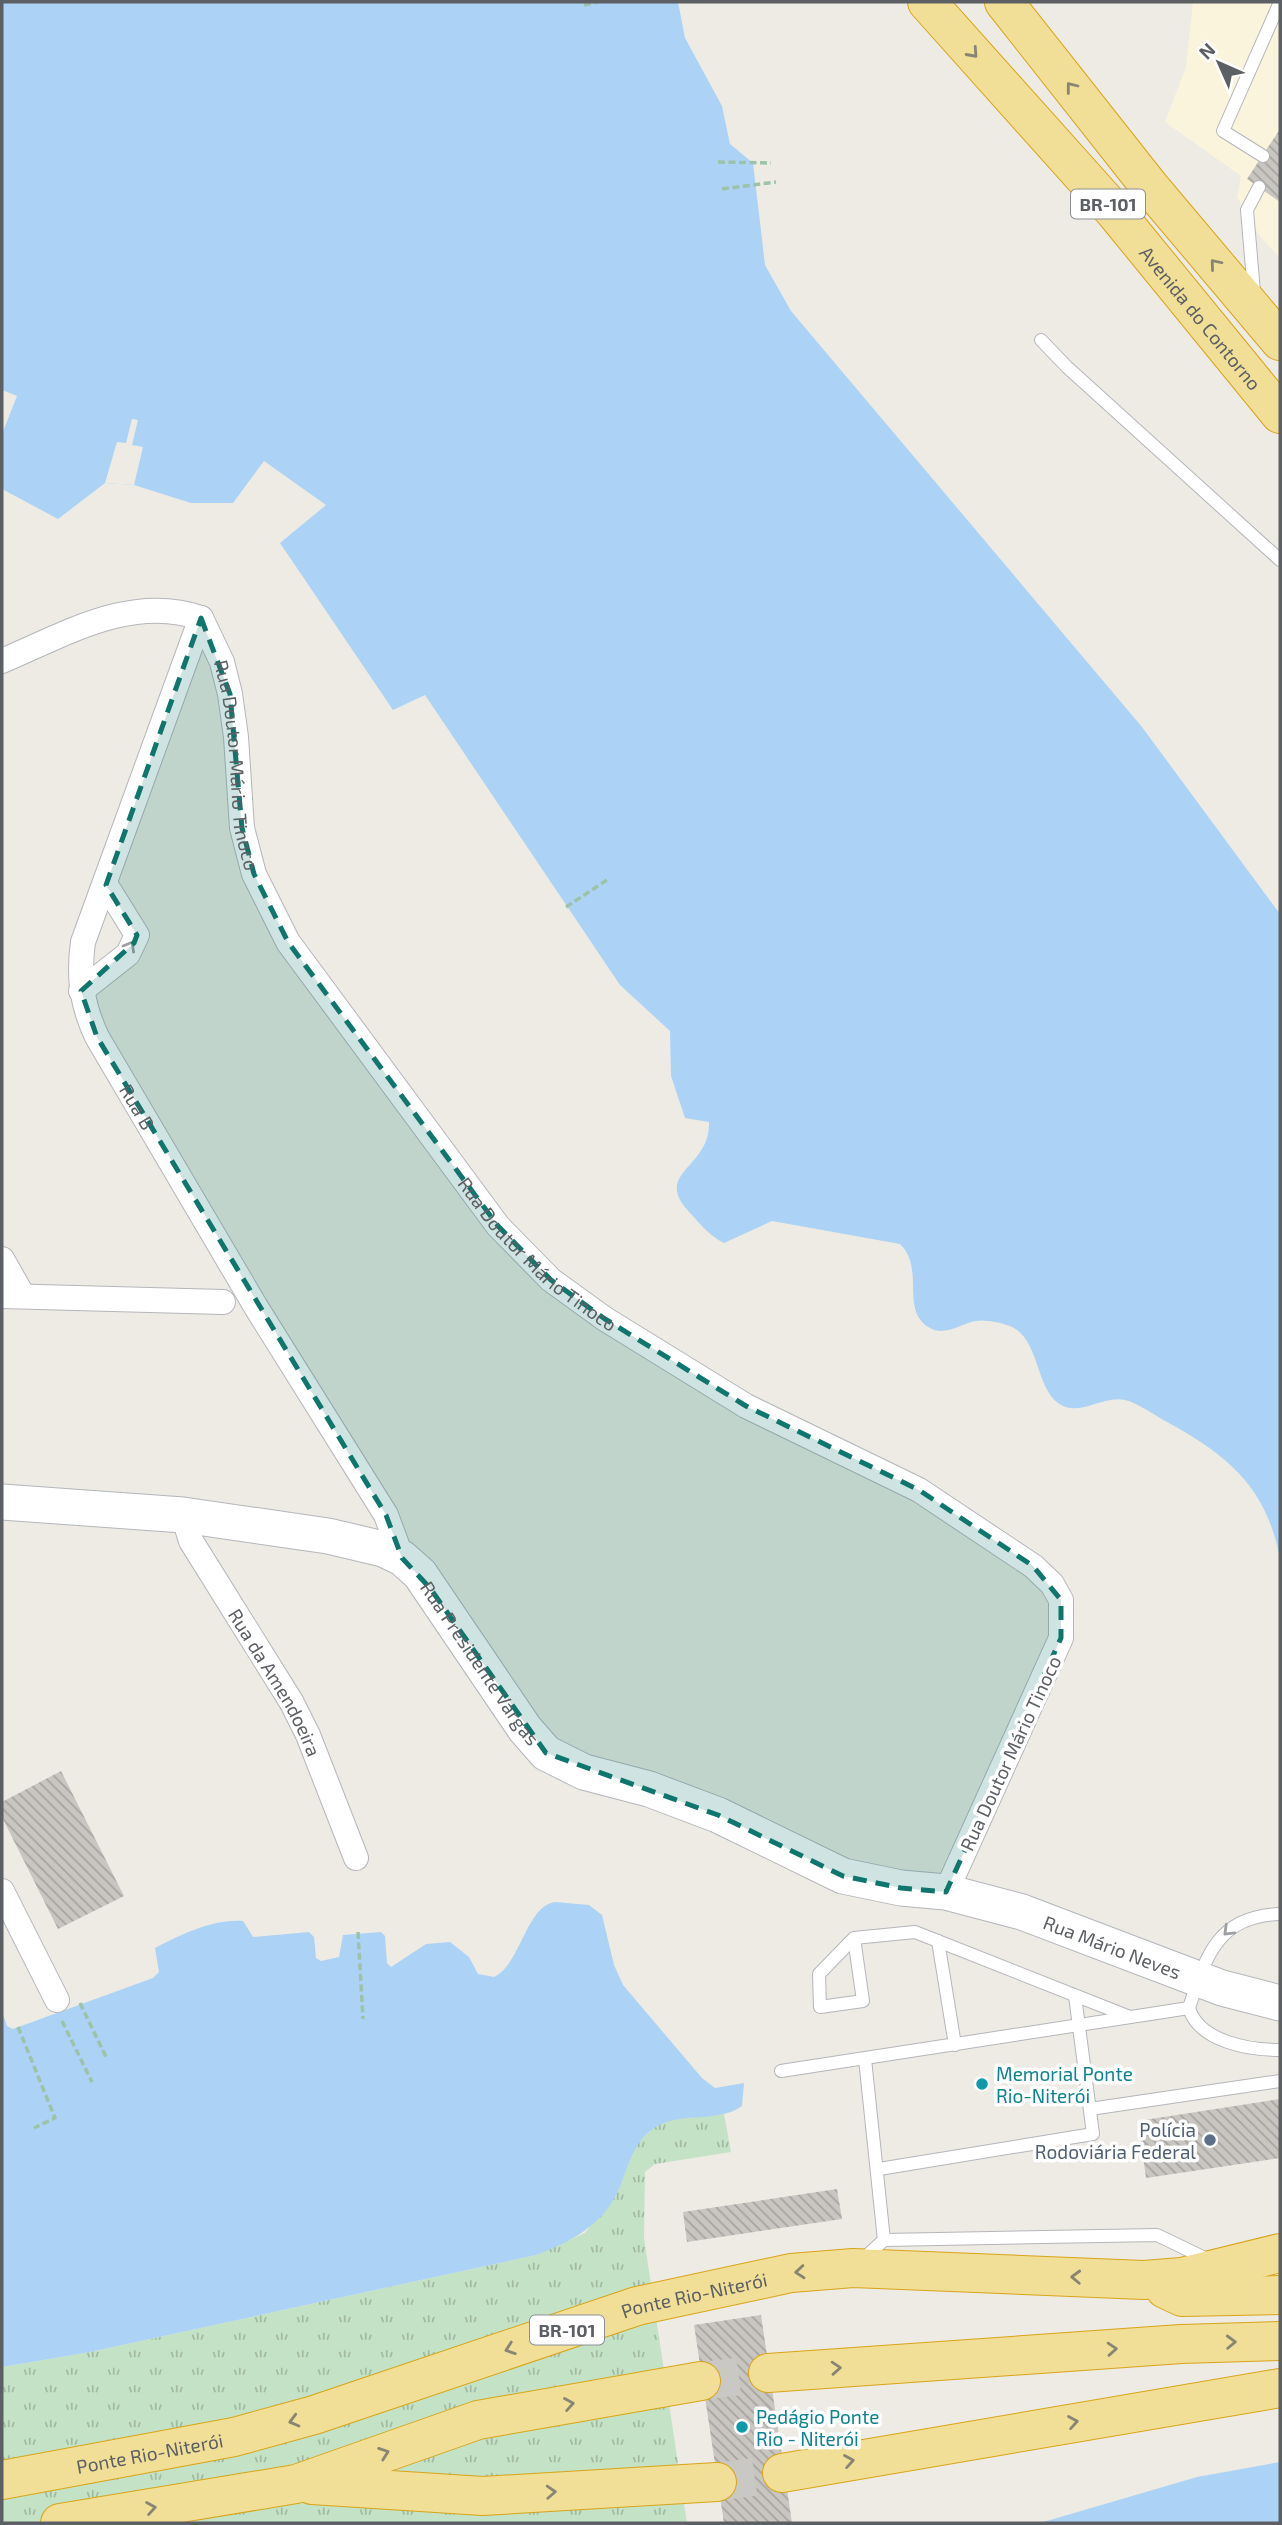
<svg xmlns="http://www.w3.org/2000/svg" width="1282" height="2525" font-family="'Exo 2',sans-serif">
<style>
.commercial{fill:#faf4dd}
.grass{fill:url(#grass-tufts)}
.water{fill:#acd3f5}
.pier{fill:#edebe4}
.building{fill:url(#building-back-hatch)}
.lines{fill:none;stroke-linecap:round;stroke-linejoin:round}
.highway-tunnel{stroke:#c9c8c4;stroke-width:38;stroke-dasharray:38 19;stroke-linecap:butt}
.lane-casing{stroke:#b5b6ba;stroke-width:14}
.street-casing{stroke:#b5b6ba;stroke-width:26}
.secondary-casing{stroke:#b3b6ba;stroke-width:37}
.highway-casing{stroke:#d8a419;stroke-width:40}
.path{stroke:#9dc2aa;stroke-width:3.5;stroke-dasharray:7 3.5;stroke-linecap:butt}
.lane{stroke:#fff;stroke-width:12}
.street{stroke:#fff;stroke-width:24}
.secondary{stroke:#fff;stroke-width:35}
.highway{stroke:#f1de97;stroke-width:38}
.oneway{stroke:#898573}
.oneway2{stroke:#9d9fa1}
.marked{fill:#0f766e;fill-opacity:0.2;stroke:#0f766e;stroke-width:5;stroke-dasharray:14 9;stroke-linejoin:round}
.culture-dot{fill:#0f9aa8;stroke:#fff;stroke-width:2.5}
.service-dot{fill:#5c6f8a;stroke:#fff;stroke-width:2.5}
.labels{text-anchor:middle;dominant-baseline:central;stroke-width:7;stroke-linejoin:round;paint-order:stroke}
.shield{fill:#fff;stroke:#8d8f92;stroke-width:2}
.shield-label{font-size:18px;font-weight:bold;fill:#5c5f63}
.street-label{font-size:19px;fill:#5c5f63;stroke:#fff}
.culture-label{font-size:19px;fill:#0d838f;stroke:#fff;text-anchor:start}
.service-label{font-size:19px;fill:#4e5e75;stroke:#fff;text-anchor:end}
</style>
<defs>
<pattern id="grass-tufts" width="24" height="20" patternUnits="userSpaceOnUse" patternTransform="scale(1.75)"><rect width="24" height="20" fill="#c4e2c5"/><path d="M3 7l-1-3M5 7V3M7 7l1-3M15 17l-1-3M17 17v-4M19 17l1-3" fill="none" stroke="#a2baa4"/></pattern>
<pattern id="building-back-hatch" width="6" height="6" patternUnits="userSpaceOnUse" patternTransform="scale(1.75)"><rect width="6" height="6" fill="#c9c6c1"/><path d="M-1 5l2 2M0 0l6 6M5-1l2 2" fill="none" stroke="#a6a4a0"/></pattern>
</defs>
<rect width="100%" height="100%" fill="#edebe4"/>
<path class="commercial" d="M1193,2H1280V258L1259,235L1237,197L1241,176L1165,122L1186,67Z"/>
<path class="grass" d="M724,2114L731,2152L655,2164L645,2172L644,2238L687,2523H2V2367L90,2352L536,2255L585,2233L618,2191L635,2146L653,2128L667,2120Z"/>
<g class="water">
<path d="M2,2H678L685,38L722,106L730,144L753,163L765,265L791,311L1142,727L1280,914V1558C1266,1487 1229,1456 1167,1422C1154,1415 1138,1403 1125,1400C1103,1395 1083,1415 1063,1406C1035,1393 1041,1341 1012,1327C1004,1323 984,1319 976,1321C962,1323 945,1337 930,1328C899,1311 926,1269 900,1244L772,1221L724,1243C710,1236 701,1225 691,1214C650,1172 711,1169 709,1122L685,1118L671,1076L670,1031L620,985L425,695L393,710L280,543L326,505L264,461L233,503H191L134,485L105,483L58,519L2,489Z"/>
<path d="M555,1902L589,1905L602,1915L614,1965L623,1985L702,2078L715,2088L744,2083L742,2106C715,2125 677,2109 650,2131C631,2147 628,2169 618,2191C602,2226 570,2242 536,2255L90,2352L2,2367V2011L7,2026L13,2029L153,1978L159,1972L155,1948C179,1935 215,1918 243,1921L253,1937L309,1932L314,1937L316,1958L321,1961L339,1957L343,1935L381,1932L385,1936L387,1963L391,1967L426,1944L450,1942L469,1957L478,1974L494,1977C521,1964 526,1906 555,1902Z"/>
<path d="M1280,2462V2523H1040L1197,2477Z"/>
</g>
<g class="pier">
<path d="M2,390L17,396L2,434Z"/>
<path d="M132,419L138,420L132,445L143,447L134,485L105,483L117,442L126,443Z"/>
</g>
<g class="building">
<path d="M1280,129V202L1247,179Z"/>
<path d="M61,1771L124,1896L58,1929L2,1817V1802Z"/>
<path d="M1280,2099V2158L1146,2178L1138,2121Z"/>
<path d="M837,2189L842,2219L687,2242L683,2212Z"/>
<path d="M761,2315L792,2523H724L694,2325Z"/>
</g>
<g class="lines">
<g class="highway-tunnel">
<path d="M701,2381L768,2373"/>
<path d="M717,2482L782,2473"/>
</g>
<defs>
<g id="lane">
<path d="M1263,156L1223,131L1280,2"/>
<path d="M1254,292L1247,210L1259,187"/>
<path d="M1041,340L1067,367L1280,560"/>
<path d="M1280,1914C1218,1916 1206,1955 1189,2008C1199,2042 1250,2050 1280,2050"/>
<path d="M854,1938L863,2001L820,2007L819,1974L854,1938L915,1932L1130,2017"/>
<path d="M938,1941L955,2045"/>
<path d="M865,2059L884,2240"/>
<path d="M781,2071L1189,2008"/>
<path d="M1090,2109L1280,2081"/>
<path d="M879,2169L1093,2134L1075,1996"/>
<path d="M861,2261L884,2240L1157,2235L1211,2261"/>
</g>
<g id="street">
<path id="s1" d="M201,618L83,942C78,978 82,1005 97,1037L256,1307L386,1515L402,1558"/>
<path id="s2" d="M2,661C66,634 131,594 201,618L222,662L230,694L236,737L242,828L254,874L288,942L498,1226L551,1280L605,1319L746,1406L919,1490L1033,1566L1052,1584L1061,1600V1638L946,1892"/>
<path d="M81,991L128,954L137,935L106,885"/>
<path d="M2,1259L23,1296"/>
<path d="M2,1296L223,1302"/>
<path id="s3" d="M183,1515L191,1541L292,1703L308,1735L356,1858"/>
<path d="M2,1891L57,2000"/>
</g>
<g id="secondary">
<path id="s4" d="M2,1502L183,1515L328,1536L383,1549L402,1558L420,1574L525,1729L546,1753L584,1772L649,1789L718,1815L843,1876L901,1888L946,1892L1022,1912L1222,1988L1280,2003"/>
</g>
<g id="highway">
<path id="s5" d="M927,2L1115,212L1280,414"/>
<path d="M1004,2L1150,187L1280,341"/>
<path d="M1165,2289L1182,2297L1280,2295"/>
<path d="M768,2373L1181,2344L1280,2341"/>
<path d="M782,2473L1280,2388"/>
<path id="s6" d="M2,2480L234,2437L314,2415L637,2306L791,2273L853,2268L1144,2280L1182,2277L1280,2253"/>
<path d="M312,2485L483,2496L717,2482"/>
<path d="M60,2523L296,2484L478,2420L701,2381"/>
</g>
</defs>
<use href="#lane" class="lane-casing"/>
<use href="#street" class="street-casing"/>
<use href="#secondary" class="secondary-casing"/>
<use href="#highway" class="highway-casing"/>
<g class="path">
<path d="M584,5L598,2"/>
<path d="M718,162L771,163"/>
<path d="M722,189L776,182"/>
<path d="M566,907L610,878"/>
<path d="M358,1932L363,2019"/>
<path d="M80,2003L106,2057"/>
<path d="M62,2021L92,2082"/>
<path d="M18,2027L55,2118L34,2128"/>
</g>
<use href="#lane" class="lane"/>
<use href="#street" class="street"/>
<use href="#secondary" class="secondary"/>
<use href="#highway" class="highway"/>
</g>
<defs><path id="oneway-chevron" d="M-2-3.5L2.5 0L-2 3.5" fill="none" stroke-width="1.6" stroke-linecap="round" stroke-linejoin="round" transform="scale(1.75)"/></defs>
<g class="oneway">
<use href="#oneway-chevron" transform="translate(973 53) rotate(48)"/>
<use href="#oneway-chevron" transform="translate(1071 87) rotate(-128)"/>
<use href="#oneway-chevron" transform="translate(1215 264) rotate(-130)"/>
<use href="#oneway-chevron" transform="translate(800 2272) rotate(175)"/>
<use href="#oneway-chevron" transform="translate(1076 2277) rotate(-178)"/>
<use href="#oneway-chevron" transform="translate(1231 2342) rotate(-2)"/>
<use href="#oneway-chevron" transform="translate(510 2349) rotate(161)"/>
<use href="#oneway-chevron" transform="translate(1112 2349) rotate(-4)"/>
<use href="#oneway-chevron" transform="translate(836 2368) rotate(-4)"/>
<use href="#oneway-chevron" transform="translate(569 2404) rotate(-10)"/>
<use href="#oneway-chevron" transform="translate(294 2421) rotate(165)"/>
<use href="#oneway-chevron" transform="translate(1073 2422) rotate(-10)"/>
<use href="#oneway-chevron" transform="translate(384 2453) rotate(-20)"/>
<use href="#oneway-chevron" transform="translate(849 2461) rotate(-10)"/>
<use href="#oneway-chevron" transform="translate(551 2492) rotate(-3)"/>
<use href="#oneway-chevron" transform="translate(151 2508) rotate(-9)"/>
</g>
<g class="oneway2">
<use href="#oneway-chevron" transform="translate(130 946) rotate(-60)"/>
<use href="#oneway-chevron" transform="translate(1228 1931) rotate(136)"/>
</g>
<path class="marked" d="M201,618L230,694L242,828L254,874L288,942L498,1226L551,1280L605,1319L746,1406L919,1490L1033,1566L1061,1600V1638L946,1892L901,1888L843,1876L718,1815L546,1753L430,1588L402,1558L386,1515L97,1037L81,991L134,943L137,935L106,885Z"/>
<g class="culture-dot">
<circle cx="982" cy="2084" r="7"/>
<circle cx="742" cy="2427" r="7"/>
</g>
<circle class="service-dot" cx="1210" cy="2140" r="7"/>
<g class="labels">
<g class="shield">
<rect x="1071" y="189.5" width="74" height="29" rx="5"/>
<rect x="530" y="2315.5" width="74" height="29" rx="5"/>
</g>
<g class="shield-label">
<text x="1108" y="204">BR-101</text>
<text x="567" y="2330">BR-101</text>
</g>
<g class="street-label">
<text stroke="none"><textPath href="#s5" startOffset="418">Avenida do Contorno</textPath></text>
<text stroke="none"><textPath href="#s2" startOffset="362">Rua Doutor Mário Tinoco</textPath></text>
<text stroke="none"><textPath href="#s1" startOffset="523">Rua B</textPath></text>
<text stroke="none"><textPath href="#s2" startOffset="950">Rua Doutor Mário Tinoco</textPath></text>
<text stroke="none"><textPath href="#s4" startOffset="537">Rua Presidente Vargas</textPath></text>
<text stroke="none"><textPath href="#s3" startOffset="192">Rua da Amendoeira</textPath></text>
<text transform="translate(1010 1753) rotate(-65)">Rua Doutor Mário Tinoco</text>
<text stroke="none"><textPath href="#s4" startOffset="1251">Rua Mário Neves</textPath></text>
<text stroke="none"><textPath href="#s6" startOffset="718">Ponte Rio-Niterói</textPath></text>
<text stroke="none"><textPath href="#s6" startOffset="150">Ponte Rio-Niterói</textPath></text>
</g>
<g class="culture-label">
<text x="996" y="2073">Memorial Ponte<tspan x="996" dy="22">Rio-Niterói</tspan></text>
<text x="756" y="2416">Pedágio Ponte<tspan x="756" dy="22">Rio - Niterói</tspan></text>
</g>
<g class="service-label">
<text x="1196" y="2129">Polícia<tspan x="1196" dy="22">Rodoviária Federal</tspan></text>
</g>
</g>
<rect width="1282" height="2525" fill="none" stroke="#5c5f63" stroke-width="7"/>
<g transform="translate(1219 63) rotate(315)" stroke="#ffffff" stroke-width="5" paint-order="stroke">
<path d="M0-5L12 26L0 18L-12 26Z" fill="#5c5f63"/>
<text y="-10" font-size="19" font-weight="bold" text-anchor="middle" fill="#5c5f63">N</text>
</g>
</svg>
